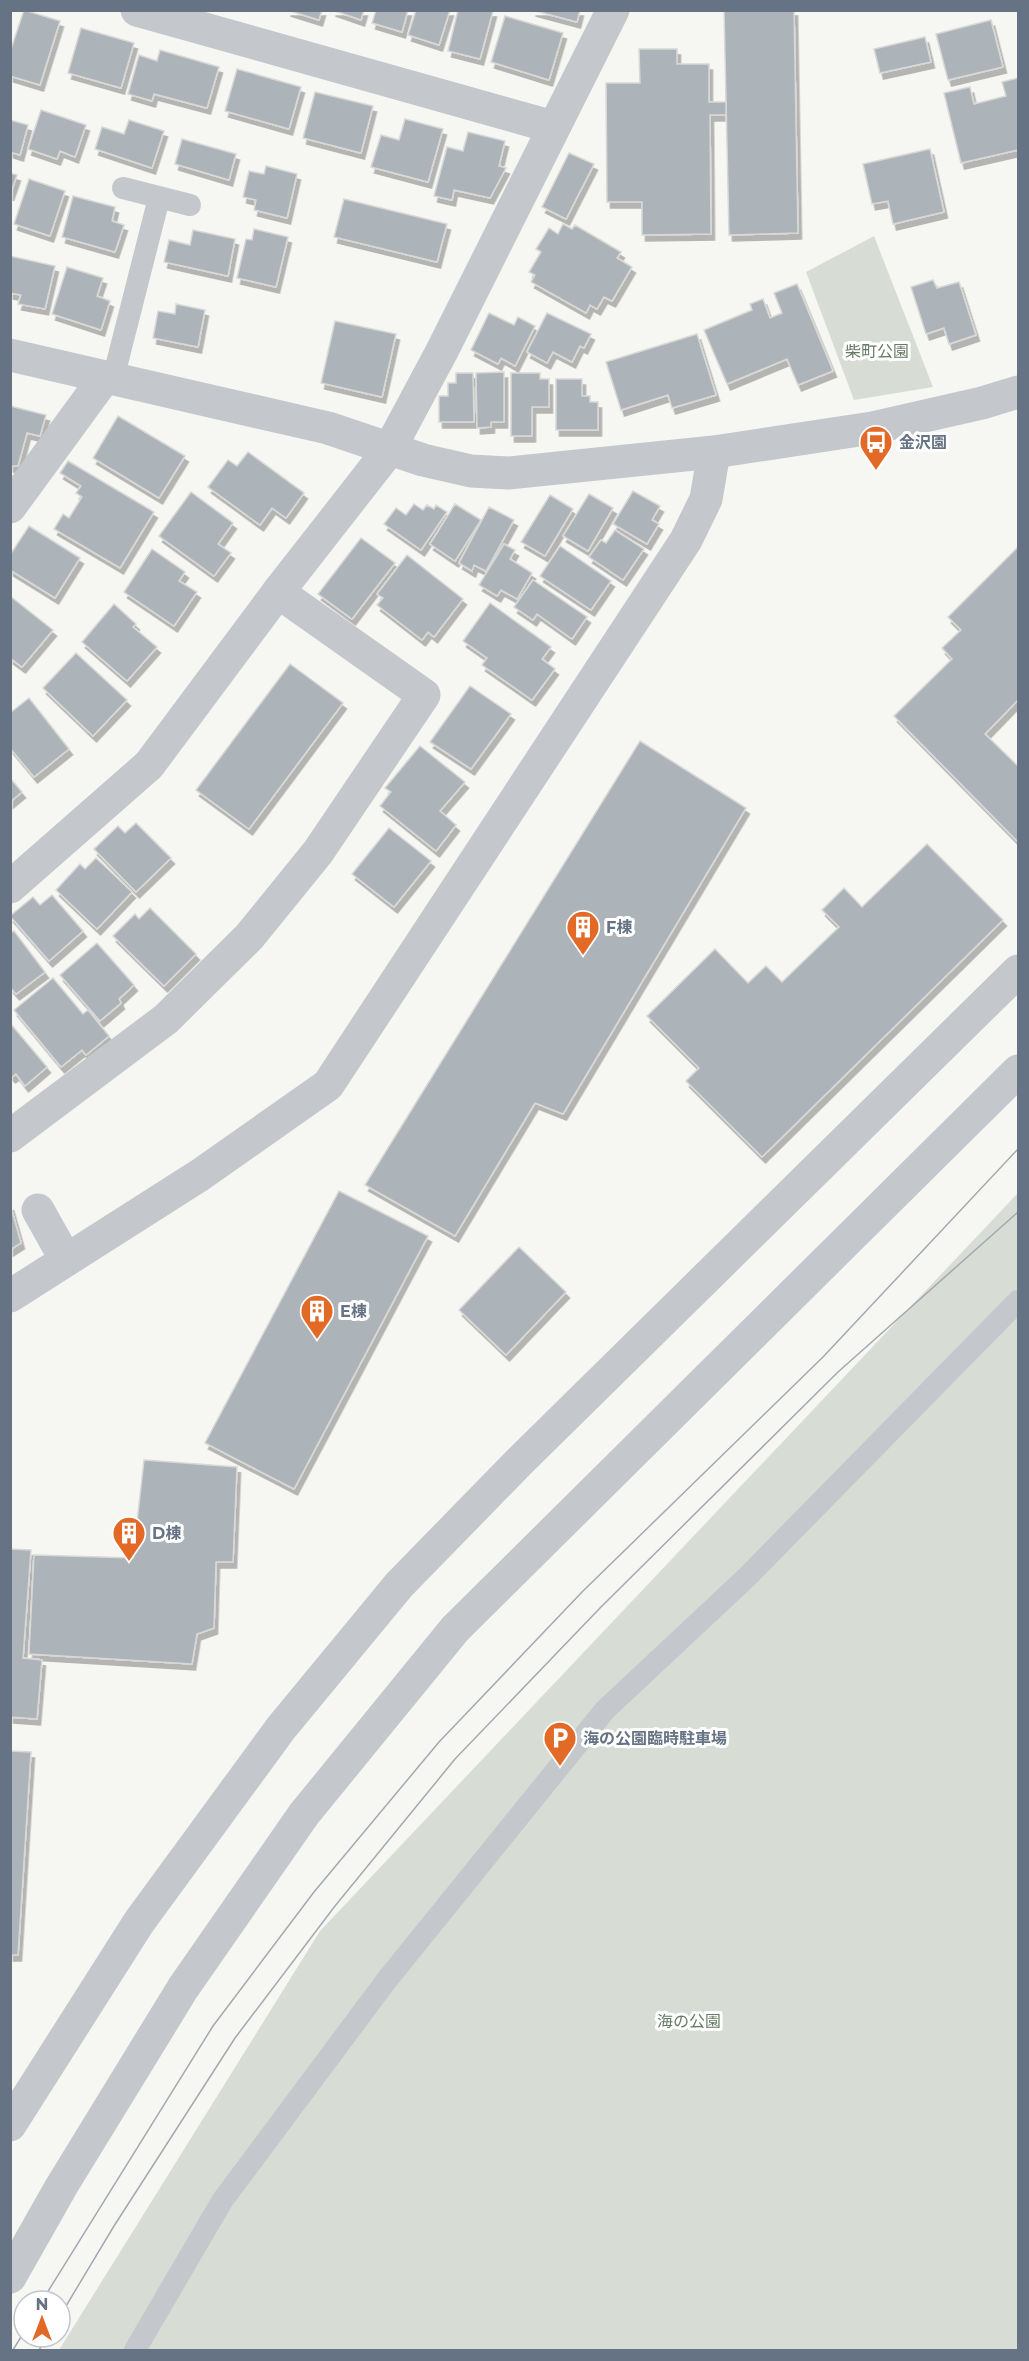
<svg xmlns="http://www.w3.org/2000/svg" width="1029" height="2361" font-family="Montserrat,'Noto Sans JP',sans-serif">
<style>
.green{fill:#d7ddd4}
.building{fill:#acb3b9;stroke:#d8d8d6;stroke-width:1.5;filter:url(#shadow)}
.lines{fill:none;stroke-linecap:round;stroke-linejoin:round}
.service{stroke:#c4c7cb;stroke-width:22}
.pedestrian{stroke:#c4c7cb;stroke-width:33}
.minor{stroke:#c4c7cb;stroke-width:33}
.tertiary{stroke:#c4c7cb;stroke-width:33}
.tram{stroke:#a4a9b0;stroke-width:1.5}
.labels{text-anchor:middle;dominant-baseline:central;stroke-width:6;stroke-linejoin:round;paint-order:stroke}
.park-label{font-size:16px;fill:#667b64;stroke:#fff}
.poi-label{font-size:16px;font-weight:bold;fill:#657384;stroke:#fff;text-anchor:start}
</style>
<defs>
<filter id="shadow"><feDropShadow dx="3.5" dy="6" stdDeviation="0" flood-color="#0004"/></filter>
</defs>
<rect width="100%" height="100%" fill="#f6f7f3"/>
<g class="green">
<path d="M874,236L933,387L854,400L806,272Z"/>
<path d="M1018,1193V2350H59L320,1931Z"/>
</g>
<g class="building">
<path d="M24,10L60,21L40,85L10,76V52Z"/>
<path d="M287,10H322L319,20Z"/>
<path d="M332,10H364L361,20Z"/>
<path d="M376,10H408L402,32L372,23Z"/>
<path d="M416,10H450L439,45L408,35Z"/>
<path d="M458,10L493,11L480,59L448,51Z"/>
<path d="M532,10H580L577,22Z"/>
<path d="M724,10H794L798,233L729,235Z"/>
<path d="M505,16L563,33L549,80L491,62Z"/>
<path d="M991,20L1003,67L948,80L936,34Z"/>
<path d="M81,28L134,43L121,88L68,73Z"/>
<path d="M925,37L931,62L880,73L874,49Z"/>
<path d="M639,49H677V64H709V102H726V115H710L711,234L642,235V202H607L606,83H640Z"/>
<path d="M160,50L219,67L207,108L154,94L152,101L128,94L139,55L157,61Z"/>
<path d="M237,69L301,87L289,129L225,111Z"/>
<path d="M1018,78V150L961,163L944,93L970,87L974,104L1006,96L1002,82Z"/>
<path d="M315,92L373,106L361,153L303,138Z"/>
<path d="M41,110L86,125L75,157L60,151L57,159L28,149Z"/>
<path d="M405,119L443,129L428,182L371,167L381,135L399,140Z"/>
<path d="M10,120L28,125L20,155L10,152Z"/>
<path d="M129,120L164,131L152,168L95,149L102,127L124,134Z"/>
<path d="M468,132L505,141L499,166L506,168L490,198L454,190L452,200L434,196L447,147L463,151Z"/>
<path d="M182,139L236,154L229,180L175,164Z"/>
<path d="M930,149L944,212L893,224L888,201L872,204L863,164Z"/>
<path d="M569,153L594,164L566,219L542,207Z"/>
<path d="M266,166L297,174L287,218L254,210L256,200L243,197L249,171L264,174Z"/>
<path d="M10,173L17,175L10,195Z"/>
<path d="M29,179L65,191L50,236L14,224Z"/>
<path d="M73,196L115,207L112,221L124,225L115,252L62,237Z"/>
<path d="M344,199L447,224L437,262L334,237Z"/>
<path d="M563,224L572,229L575,225L621,252L617,258L632,267L612,301L604,297L597,309L590,305L586,313L531,282L535,275L529,272L541,252L536,249L549,228L558,234Z"/>
<path d="M254,229L288,237L276,287L237,278L246,239L252,240Z"/>
<path d="M193,230L235,239L228,276L164,262L169,240L190,245Z"/>
<path d="M10,256L55,266L45,309L18,304L21,295L10,293Z"/>
<path d="M67,267L103,278L97,296L110,301L101,330L52,314Z"/>
<path d="M933,280L937,288L959,282L976,335L949,344L944,328L926,334L911,287Z"/>
<path d="M797,284L833,371L798,385L787,359L727,384L704,330L752,310L750,304L763,299L770,318L782,313L774,293Z"/>
<path d="M176,304L205,310L198,347L153,338L158,311L175,314Z"/>
<path d="M489,313L514,325L518,317L535,326L515,366L501,358L498,364L471,350Z"/>
<path d="M547,313L591,334L584,348L580,346L572,362L553,352L547,363L527,352Z"/>
<path d="M335,321L396,334L382,397L321,383Z"/>
<path d="M697,334L716,395L672,408L668,395L621,410L606,362Z"/>
<path d="M504,372V422H491V427L477,428L476,373Z"/>
<path d="M456,373H473L474,422H439V396H448V383H456Z"/>
<path d="M511,373H540V379H549V407H532V436H511Z"/>
<path d="M556,379H582V396H590V402H598V430H556Z"/>
<path d="M10,406L46,415L40,436L27,433L18,466H10Z"/>
<path d="M118,416L185,456L159,498L93,458Z"/>
<path d="M248,452L304,493L286,518L272,508L260,525L208,487L228,460L237,466Z"/>
<path d="M68,461L154,512L120,568L54,529L63,514L69,518L82,497L76,493L81,486L60,473Z"/>
<path d="M633,491L660,506L652,520L659,524L647,544L613,524Z"/>
<path d="M191,492L233,523L218,544L231,553L214,576L159,536Z"/>
<path d="M589,494L613,508L588,551L563,536Z"/>
<path d="M550,495L573,509L545,556L521,542Z"/>
<path d="M414,504L423,510L427,505L434,509L436,505L447,512L421,550L384,524L396,508L406,515Z"/>
<path d="M455,504L481,520L455,561L430,544Z"/>
<path d="M489,507L514,520L486,571L474,565L472,571L459,563Z"/>
<path d="M29,526L80,558L55,598L10,570V555Z"/>
<path d="M615,530L644,549L623,580L589,557L601,540L606,543Z"/>
<path d="M361,538L395,563L352,619L318,594Z"/>
<path d="M504,544L515,550L510,559L532,573L517,599L501,590L497,596L479,585Z"/>
<path d="M560,546L611,581L591,610L540,576Z"/>
<path d="M1018,547V700L985,734L1018,766V842L894,716L952,659L942,648L961,630L948,617Z"/>
<path d="M152,549L185,572L179,581L197,592L174,626L124,592Z"/>
<path d="M407,555L463,599L434,637L428,632L422,640L377,605L383,598L377,594Z"/>
<path d="M533,580L587,617L572,639L537,614L533,620L514,607Z"/>
<path d="M10,596L53,630L22,667L10,658Z"/>
<path d="M490,603L551,647L542,659L555,669L532,700L482,665L487,658L463,641Z"/>
<path d="M114,604L136,624L133,627L157,647L127,681L82,642Z"/>
<path d="M76,653L127,700L93,736L43,688Z"/>
<path d="M290,664L343,703L249,829L196,790Z"/>
<path d="M470,686L511,714L471,769L430,742Z"/>
<path d="M29,698L69,749L34,777L10,748V713Z"/>
<path d="M640,741L746,808L563,1114L535,1103L455,1236L365,1185Z"/>
<path d="M420,746L465,782L440,811L456,825L436,851L380,806L391,792L385,788Z"/>
<path d="M10,778L22,792L10,802Z"/>
<path d="M136,823L171,858L136,892L94,849L118,826L125,833Z"/>
<path d="M389,828L431,861L394,907L352,874Z"/>
<path d="M927,844L1003,920L762,1157L686,1081L699,1068L647,1016L715,949L748,983L766,966L782,982L839,927L822,910L844,888L862,907Z"/>
<path d="M96,858L132,892L97,929L56,890L80,864L85,869Z"/>
<path d="M52,895L83,931L49,961L10,916L33,897L40,905Z"/>
<path d="M150,908L196,954L164,986L113,936L135,914L139,919Z"/>
<path d="M14,931L45,972L16,994L10,987V933Z"/>
<path d="M97,943L134,985L119,999L121,1003L100,1021L60,975Z"/>
<path d="M53,978L83,1014L88,1010L109,1036L86,1055L82,1050L61,1067L14,1010Z"/>
<path d="M10,1023L47,1067L25,1086L16,1074L12,1077L10,1075Z"/>
<path d="M339,1191L428,1236L294,1489L205,1443Z"/>
<path d="M10,1204L21,1243L10,1250Z"/>
<path d="M519,1247L566,1292L506,1355L459,1310Z"/>
<path d="M144,1460L237,1467L233,1562H216L214,1628L197,1634L192,1664L29,1654L34,1555L133,1558Z"/>
<path d="M10,1549L31,1550L23,1658L42,1660L37,1719L10,1717Z"/>
<path d="M10,1751L31,1752L18,1955H10Z"/>
</g>
<g class="lines">
<g class="service">
<path d="M123,188L190,205"/>
<path d="M113,379L159,198"/>
<path d="M135,2350L222,2201L386,1981L605,1710L747,1577L1018,1301"/>
</g>
<path class="pedestrian" d="M38,1210L66,1260"/>
<g class="minor">
<path d="M137,10L553,127"/>
<path d="M10,507L105,377"/>
<path d="M10,887L149,765L278,592L389,450L442,351L613,10"/>
<path d="M10,1136L166,1019L249,937L318,852L424,695L278,592"/>
<path d="M10,1296L200,1175L328,1085L686,540L706,499L714,452"/>
</g>
<g class="tertiary">
<path d="M10,355L328,428L423,460L471,471L508,473L714,452L872,428L982,403L1018,392"/>
<path d="M10,2125L139,1922L281,1728L399,1585L519,1462L1018,971"/>
<path d="M10,2277L61,2187L183,1988L304,1814L455,1629L1018,1071"/>
</g>
<g class="tram">
<path d="M42,2301L213,2026L314,1892L439,1742L583,1591L823,1357L1018,1149"/>
<path d="M60,2316L114,2226L235,2038L335,1906L455,1759L600,1608L838,1372L1018,1212"/>
<path d="M13,2350L24,2332"/>
<path d="M39,2350L47,2337"/>
</g>
</g>
<defs>
<symbol id="bus-pin" viewBox="-11 -11 22 30"><path d="M0 17L-7.5 6A9.5 9.5 0 1 1 7.5 6Z" fill="#e36927" stroke="#fff"/><path d="M-5-6H5V4H4V6H2V4H-2V6H-4V4H-5ZM-3.5-4V0h7V-4ZM-3.5 1.2v1.5H-2V1.2ZM2 1.2v1.5H3.5V1.2Z" fill="#fff"/></symbol>
<symbol id="building-pin" viewBox="-11 -11 22 30"><path d="M0 17L-7.5 6A9.5 9.5 0 1 1 7.5 6Z" fill="#e36927" stroke="#fff"/><path d="M-4-6H4V6H1V3H-1V6H-4ZM-2.5-4.3h1.7v1.8h-1.7ZM.8-4.3h1.7v1.8H.8ZM-2.5-1h1.7V.8h-1.7ZM.8-1h1.7V.8H.8Z" fill="#fff"/></symbol>
<symbol id="parking-pin" viewBox="-11 -11 22 30"><path d="M0 17L-7.5 6A9.5 9.5 0 1 1 7.5 6Z" fill="#e36927" stroke="#fff"/><path d="M-3.5-5.5H1a3.5 3.5 0 0 1 0 7H-1V5.5H-3.5ZM-1-3.4V-.6H.8a1.4 1.4 0 0 0 0-2.8Z" fill="#fff"/></symbol>
</defs>
<g fill-rule="evenodd">
<use href="#bus-pin" x="857" y="423" width="38" height="52"/>
<use href="#building-pin" x="564" y="908" width="38" height="52"/>
<use href="#building-pin" x="298" y="1292" width="38" height="52"/>
<use href="#building-pin" x="110" y="1514" width="38" height="52"/>
<use href="#parking-pin" x="541" y="1719" width="38" height="52"/>
</g>
<g class="labels">
<g class="park-label">
<text x="877" y="351">柴町公園</text>
<text x="689" y="2021">海の公園</text>
</g>
<g class="poi-label">
<text x="899" y="442">金沢園</text>
<text x="606" y="927">F棟</text>
<text x="340" y="1311">E棟</text>
<text x="152" y="1533">D棟</text>
<text x="583" y="1738">海の公園臨時駐車場</text>
</g>
</g>
<rect width="1029" height="2361" fill="none" stroke="#657384" stroke-width="24"/>
<g transform="translate(42 2319)"><circle r="28" fill="#ffffff" stroke="#c1c7ce" stroke-width="1.5"/>
<path d="M0-4.5L10 22L0 15L-10 22Z" fill="#e36927"/>
<text y="-9" font-size="16" font-weight="bold" text-anchor="middle" fill="#657384">N</text>
</g>
</svg>
